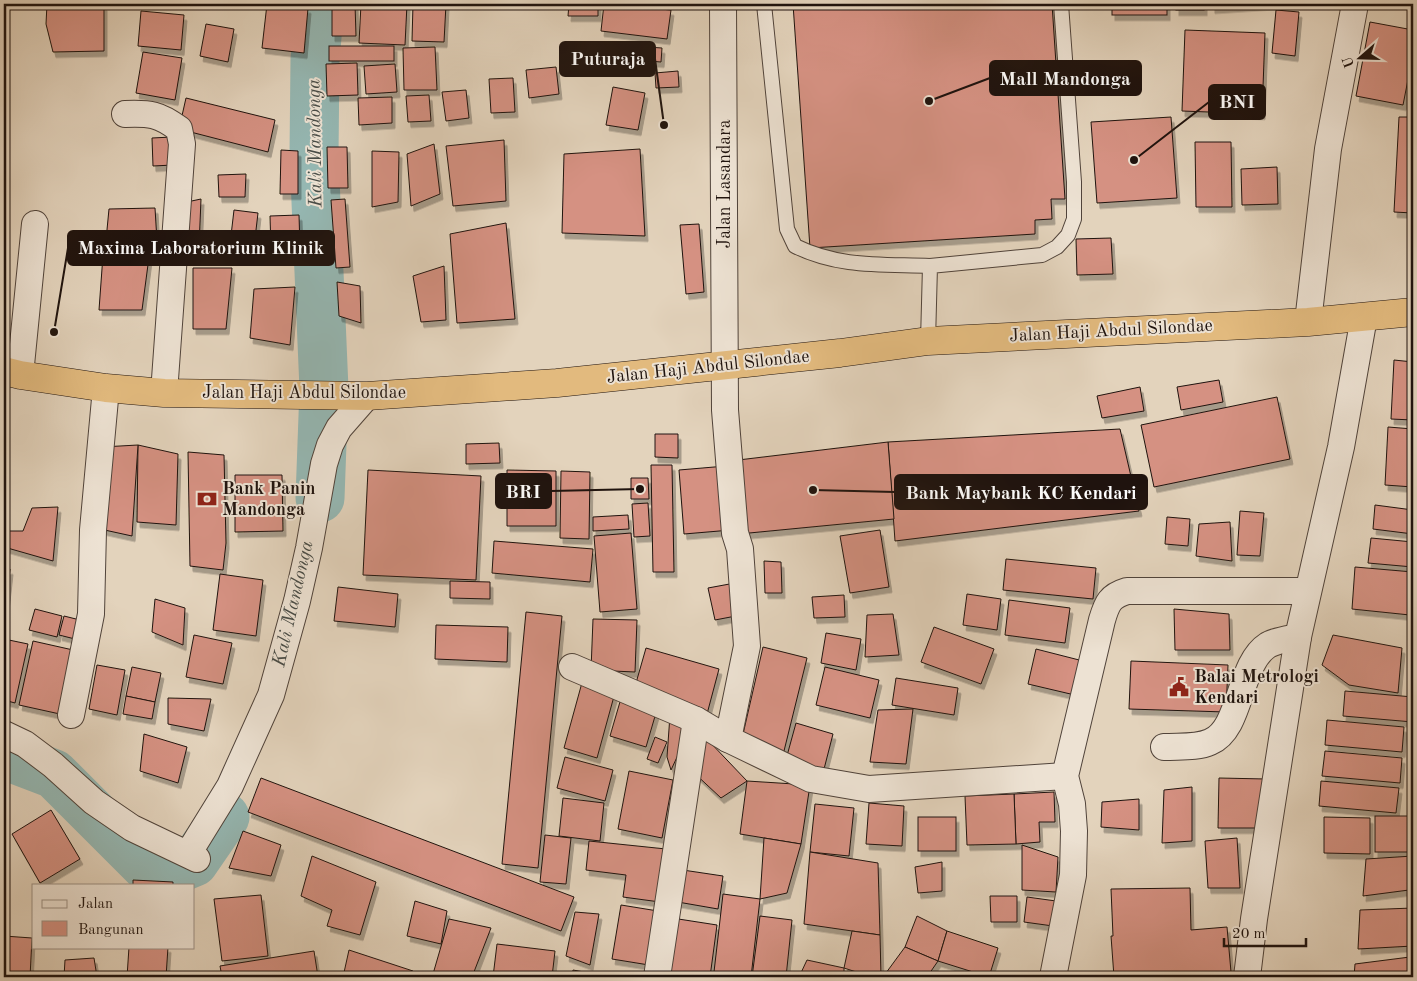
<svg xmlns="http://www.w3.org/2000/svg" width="1417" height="981" font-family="'Old Standard TT',serif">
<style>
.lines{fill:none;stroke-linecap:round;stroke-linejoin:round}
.river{stroke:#95b7b2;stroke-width:49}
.building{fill:#d59182;stroke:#1f130e;filter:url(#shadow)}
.service-casing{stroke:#50433a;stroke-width:16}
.minor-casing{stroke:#50433a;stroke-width:28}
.trunk-casing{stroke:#1f130e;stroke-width:29}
.service{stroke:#ede2d3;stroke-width:14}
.minor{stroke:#ede2d3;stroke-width:26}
.trunk{stroke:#e2ba7e;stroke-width:28}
.labels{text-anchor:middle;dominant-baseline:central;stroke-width:4;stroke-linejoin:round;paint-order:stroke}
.street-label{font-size:18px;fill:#1f130e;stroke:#ede2d3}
.poi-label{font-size:18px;font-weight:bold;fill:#1f130e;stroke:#ede2d3;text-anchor:start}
.water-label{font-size:19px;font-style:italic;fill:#484c47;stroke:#ede2d3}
.leader{fill:none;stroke:#1f130e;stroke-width:2}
.callout-dot{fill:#1f130e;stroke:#ede2d3;stroke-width:2}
.callout{fill:#1f130e;stroke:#1f130e;stroke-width:2}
.callout-label{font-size:19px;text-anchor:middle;font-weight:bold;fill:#fff}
</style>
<defs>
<filter id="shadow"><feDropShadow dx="3" dy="5.5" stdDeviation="0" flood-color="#0004"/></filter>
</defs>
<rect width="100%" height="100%" fill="#e3d3bc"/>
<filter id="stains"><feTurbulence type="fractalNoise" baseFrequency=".004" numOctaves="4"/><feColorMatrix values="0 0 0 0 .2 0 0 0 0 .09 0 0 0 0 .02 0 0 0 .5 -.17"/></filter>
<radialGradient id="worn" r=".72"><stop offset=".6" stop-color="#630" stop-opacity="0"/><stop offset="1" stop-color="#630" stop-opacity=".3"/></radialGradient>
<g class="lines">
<g class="river">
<path d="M320,4L315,59L314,155L324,389L320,498"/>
<path d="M4,755L54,774L148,868L165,874L194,862L225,817"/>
</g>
</g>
<g class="building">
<path d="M47,4L104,5V51L53,52L46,24Z"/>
<path d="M267,4L308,8L304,53L262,48Z"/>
<path d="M332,4H355L356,36H332Z"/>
<path d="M361,4H407L405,45L359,43Z"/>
<path d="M413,4H446L444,42L412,41Z"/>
<path d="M569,4H598V16H568Z"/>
<path d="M604,4L671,10L667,39L601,31Z"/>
<path d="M793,4H1052L1065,199H1051L1052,219L1035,220V234L810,248Z"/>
<rect x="1112" y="4" width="55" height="11"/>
<rect x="1176" y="4" width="28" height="6"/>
<path d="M1212,4H1272L1212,8Z"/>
<path d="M1276,10L1299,12L1295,56L1272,53Z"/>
<path d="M141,11L184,15L181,50L138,46Z"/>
<path d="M1370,22L1413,30V54L1403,105L1356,96Z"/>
<path d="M206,24L234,29L228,62L200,56Z"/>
<path d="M1185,30L1265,33L1262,114L1182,111Z"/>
<path d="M576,42L662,48L661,62L575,55Z"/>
<rect x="329" y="46" width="65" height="15"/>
<path d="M435,47L437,90H404L403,48Z"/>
<path d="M143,52L182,58L175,100L136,93Z"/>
<path d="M357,63L358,95L327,96L326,64Z"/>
<path d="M395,64L397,92L366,94L364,66Z"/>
<path d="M556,67L559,94L529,98L526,70Z"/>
<path d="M678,71L679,87L656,88L655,73Z"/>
<path d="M513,78L515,112L491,113L489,79Z"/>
<path d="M613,87L645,93L638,130L606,125Z"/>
<path d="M466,90L469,118L446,121L442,92Z"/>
<path d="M429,95L431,121L408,122L406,96Z"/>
<path d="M392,97V123L359,125L358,98Z"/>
<path d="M186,98L275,120L268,152L179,129Z"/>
<path d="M1171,117L1177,198L1097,203L1091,122Z"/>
<path d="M1399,117H1413V213L1394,212Z"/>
<path d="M172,137L173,165L153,166L152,138Z"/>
<path d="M504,140L506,201L453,206L446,146Z"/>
<path d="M1195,142H1231L1232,207H1196Z"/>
<path d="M434,144L440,194L411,206L407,154Z"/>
<path d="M327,147H347L348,188H328Z"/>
<path d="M640,149L645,236L562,233L564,154Z"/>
<path d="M281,150L298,151V194H280Z"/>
<path d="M372,151L399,152L398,202L372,207Z"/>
<path d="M1277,167L1278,204L1242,205L1241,169Z"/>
<path d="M246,174L245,197H219L218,175Z"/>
<path d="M201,199L199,247L172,255L168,206Z"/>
<path d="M345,199L350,267L336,268L331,200Z"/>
<path d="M155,208L157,241L106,240L109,209Z"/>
<path d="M234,210L258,213L254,247L230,244Z"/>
<path d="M299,215L300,248L271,249L270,216Z"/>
<path d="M506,223L515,319L457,323L450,234Z"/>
<path d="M699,224L704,292L686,294L680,225Z"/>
<path d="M1111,238L1113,274L1077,275L1076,239Z"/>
<path d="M103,255L149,257L142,310H99Z"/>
<path d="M444,266L446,320L421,322L413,276Z"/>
<path d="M193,268H232L226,329H193Z"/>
<path d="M337,282L360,286L361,323L339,316Z"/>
<path d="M295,287L290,345L250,338L254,289Z"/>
<path d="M1394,360L1413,362V420L1391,419Z"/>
<path d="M1219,380L1223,402L1181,410L1177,387Z"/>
<path d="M1140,387L1144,411L1102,418L1097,396Z"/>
<path d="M1277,397L1290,459L1154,487L1141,425Z"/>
<path d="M1388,427L1413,429V487L1385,485Z"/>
<path d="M1120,429L1139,511L895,541L888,442Z"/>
<path d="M655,434H678V458L655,457Z"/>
<path d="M888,442L894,519L739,534L730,461Z"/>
<path d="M499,443L500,463L466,464V444Z"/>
<path d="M138,445L178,454L176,525L137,522Z"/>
<path d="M138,445L132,536L100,529L102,447Z"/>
<path d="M188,452L224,455L226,543L223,570L190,566Z"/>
<path d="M651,465H672L674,572H653Z"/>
<path d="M726,466L731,530L684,534L679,470Z"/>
<path d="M368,470L481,476L476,580L363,575Z"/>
<path d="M507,470L556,471V526H507Z"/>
<path d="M561,471L590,472L589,539L560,538Z"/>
<path d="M235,475H282L283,531L235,532Z"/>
<path d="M631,478H648L649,499H631Z"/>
<path d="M648,503L650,536L634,537L632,504Z"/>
<path d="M1375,505L1413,510V534L1373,529Z"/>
<path d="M58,507L53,561L4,547V531H23L32,508Z"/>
<path d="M1240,511L1264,513L1260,556L1237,555Z"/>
<path d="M628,515L629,529L593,531V517Z"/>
<path d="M1167,517L1190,519L1188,546L1165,544Z"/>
<path d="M1230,522L1232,561L1196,556L1199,524Z"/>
<path d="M880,530L889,587L850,593L840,536Z"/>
<path d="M631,533L637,609L600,612L594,536Z"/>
<path d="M1371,538L1413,542V567L1368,563Z"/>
<path d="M494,541L593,549L590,582L492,573Z"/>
<path d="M1006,559L1096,568L1093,599L1003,590Z"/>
<path d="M764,561L781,562L782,593H765Z"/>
<path d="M1355,567L1413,572L1410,615L1352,609Z"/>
<path d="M4,569H10L4,624Z"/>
<path d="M220,574L263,580L256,636L213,630Z"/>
<path d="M450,581L490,582V599L450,598Z"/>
<path d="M735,583L741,615L715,620L708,588Z"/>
<path d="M338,587L398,594L395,627L334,621Z"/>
<path d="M967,594L1001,599L997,630L963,625Z"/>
<path d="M844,595L845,617L814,618L812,597Z"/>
<path d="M155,599L185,608L183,645L152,632Z"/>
<path d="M1009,600L1070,608L1065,643L1005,635Z"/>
<path d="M35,609L62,616L57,637L29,630Z"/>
<path d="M1174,609L1229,614L1230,650H1175Z"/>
<path d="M526,612L562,616L538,868L502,864Z"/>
<path d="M893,614L899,655L865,657L867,615Z"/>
<path d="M64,616L88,622L83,641L59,635Z"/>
<path d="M593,619L637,620L635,672L591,670Z"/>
<path d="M436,625L508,627L507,662L435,659Z"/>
<path d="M934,627L994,649L981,684L921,662Z"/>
<path d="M826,633L861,639L856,670L821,663Z"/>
<path d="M194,635L232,643L223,684L186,677Z"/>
<path d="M1333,635L1402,648L1398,693L1349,685L1322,665Z"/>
<path d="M4,639L28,644L15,703L4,700Z"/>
<path d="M33,641L82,652L69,716L19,705Z"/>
<path d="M763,647L807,658L783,755L741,743Z"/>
<path d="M646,648L719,669L707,714L634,690Z"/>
<path d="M1036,649L1087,662L1079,696L1028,684Z"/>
<path d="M1131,661L1228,665L1226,712L1129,709Z"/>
<path d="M97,665L125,670L117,715L89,709Z"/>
<path d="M132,667L161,673L155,702L126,696Z"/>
<path d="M825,667L879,680L870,718L816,705Z"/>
<path d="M896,678L958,688L954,715L892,705Z"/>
<path d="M583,679L616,689L597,758L564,748Z"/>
<path d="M1345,691L1413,697V722L1343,716Z"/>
<path d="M622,695L658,706L646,747L610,736Z"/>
<path d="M126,696L155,702L152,719L123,714Z"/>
<path d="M168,698L211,699L204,731L168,724Z"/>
<path d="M913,709L906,764L870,762L878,710Z"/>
<path d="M670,715L692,725L671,770L667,757Z"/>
<path d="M1327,720L1404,727L1402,752L1325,745Z"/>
<path d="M796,723L833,734L823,773L785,763Z"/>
<path d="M1413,733V768L1409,769L1410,734Z"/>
<path d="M144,734L187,747L178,783L140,771Z"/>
<path d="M655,737L667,742L658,763L647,759Z"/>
<path d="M706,738L747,781L721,798L691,770Z"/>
<path d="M1325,751L1402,758L1400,783L1322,776Z"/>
<path d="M565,757L613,770L605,801L557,788Z"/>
<path d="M629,771L673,780L662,838L618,829Z"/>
<path d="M261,778L574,897L561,931L248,812Z"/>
<path d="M1219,778L1266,779L1265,828H1218Z"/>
<path d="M747,781L810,785L801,844L740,834Z"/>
<path d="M1321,781L1399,788L1396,813L1319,806Z"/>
<path d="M1192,787V841L1162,843L1164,790Z"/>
<path d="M1054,792L1055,822H1039L1040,842L1016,844L1014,794Z"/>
<path d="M1014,794L1016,844L967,845L965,796Z"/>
<path d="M563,798L604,803L600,841L559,836Z"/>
<path d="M1139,799V830L1101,827L1102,802Z"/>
<path d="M869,803L904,806L902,846L866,844Z"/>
<path d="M815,804L854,808L849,856L810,852Z"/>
<path d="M51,810L80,859L40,883L12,834Z"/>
<rect x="1375" y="816" width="38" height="36"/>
<rect x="918" y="817" width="38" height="34"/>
<path d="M1324,817L1370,818V854L1324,853Z"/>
<path d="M243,831L281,845L271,876L229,868Z"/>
<path d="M545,835L571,838L566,884L540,882Z"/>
<path d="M764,838L801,844L787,893L760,899Z"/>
<path d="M1237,838L1240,888H1208L1205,841Z"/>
<path d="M589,841L666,849L660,902L623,897L626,875L586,870Z"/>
<path d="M1022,845L1058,857L1056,892L1022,890Z"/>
<path d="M810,852L878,863L880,935L804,924Z"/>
<path d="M312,856L376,882L360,935L327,926L332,910L301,896Z"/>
<path d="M1413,856L1409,890L1363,896L1366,859Z"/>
<path d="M942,862V891L918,893L915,867Z"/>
<path d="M676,869L723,876L718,909L672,901Z"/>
<path d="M133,880L173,882V885H133Z"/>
<path d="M1190,888L1191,930L1227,927L1231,972L1168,977H1114L1111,936H1113L1111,889Z"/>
<path d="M723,894L760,899L751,977L714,972Z"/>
<path d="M261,895L268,956L222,961L214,899Z"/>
<path d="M990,896H1017V922H991Z"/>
<path d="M1027,897L1056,901L1053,926L1024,922Z"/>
<path d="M415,901L447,911L441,944L407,936Z"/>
<path d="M621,905L658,911L649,965L612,959Z"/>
<path d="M1413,908V946L1358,949L1360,910Z"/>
<path d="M575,912L599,914L590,965L566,956Z"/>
<path d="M760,916L792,920L786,977H752Z"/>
<path d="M917,916L947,931L938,961L905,947Z"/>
<path d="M672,918L717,925L710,977H664Z"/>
<path d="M449,919L491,928L472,977H443L433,974Z"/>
<path d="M852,931L880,935L881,977H872L844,968Z"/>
<path d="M947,931L998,948L989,977L938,961Z"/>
<path d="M4,936L32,938L30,977H4Z"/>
<path d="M497,944L555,951L552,977H493Z"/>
<path d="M129,947H168L166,977H127Z"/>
<path d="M905,947L938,961L927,977H883Z"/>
<path d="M349,950L413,971L412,977H343Z"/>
<path d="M314,951L318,977H222L220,966Z"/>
<path d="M1410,957L1411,977H1354L1355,964Z"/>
<path d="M94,958L97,977H64L65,960Z"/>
<path d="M807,960L844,968V977H799Z"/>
<path d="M573,970L611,977H572Z"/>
</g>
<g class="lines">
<defs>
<g id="service">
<path d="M764,4L787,229L795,246C839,268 883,264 930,266"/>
<path d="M928,341L930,266L1042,255L1057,247L1068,235L1074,219V182L1061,4"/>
</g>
<g id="minor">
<path d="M723,4L725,410L735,533L740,549L747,646L728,739"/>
<path d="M125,114C150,113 159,114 179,129L182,144L164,393"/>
<path d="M1308,322L1328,149L1355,4"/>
<path d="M20,375L35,224"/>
<path d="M572,667L696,720L728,739L811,779L869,789L1065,776"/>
<path d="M71,715L91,614L93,530L106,388"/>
<path d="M4,734L25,744L53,765L94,802L132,828L197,859"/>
<path d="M1164,747C1179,746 1197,748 1210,742C1242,729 1238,664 1268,645C1277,640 1288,639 1298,637"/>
<path d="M188,854L230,786L271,695L297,601L309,548L324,464L330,445L339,428L367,396"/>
<path d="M657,977L696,720"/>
<path d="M1053,977L1073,875L1074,831L1072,804L1065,776L1102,620C1107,603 1110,596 1127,591H1307"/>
<path d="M1247,977L1254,919L1298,637L1341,447L1364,317"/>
</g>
<path id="trunk" d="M4,371L20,375L106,388L164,393L367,396L557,383L840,353L928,341L1308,322L1413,312"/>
</defs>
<use href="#service" class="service-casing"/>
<use href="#minor" class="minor-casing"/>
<use href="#trunk" class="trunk-casing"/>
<use href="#service" class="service"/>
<use href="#minor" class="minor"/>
<use href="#trunk" class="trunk"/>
</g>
<defs>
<symbol id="bank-bare" viewBox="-9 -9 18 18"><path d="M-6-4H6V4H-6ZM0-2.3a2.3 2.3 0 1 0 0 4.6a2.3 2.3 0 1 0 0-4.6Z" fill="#8f2418" stroke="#ede2d3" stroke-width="2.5" paint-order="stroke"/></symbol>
<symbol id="civic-bare" viewBox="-9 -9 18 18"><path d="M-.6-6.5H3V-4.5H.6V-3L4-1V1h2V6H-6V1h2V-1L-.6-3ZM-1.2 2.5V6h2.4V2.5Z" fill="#8f2418" stroke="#ede2d3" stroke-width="2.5" paint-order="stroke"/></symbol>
</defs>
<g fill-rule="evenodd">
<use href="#bank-bare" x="193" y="485" width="28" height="28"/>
<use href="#civic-bare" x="1165" y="673" width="28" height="28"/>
</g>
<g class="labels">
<g class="street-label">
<text transform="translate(725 184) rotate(-90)">Jalan Lasandara</text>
<text transform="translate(1111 331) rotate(-3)">Jalan Haji Abdul Silondae</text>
<text transform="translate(708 367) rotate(-6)">Jalan Haji Abdul Silondae</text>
<text x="304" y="393">Jalan Haji Abdul Silondae</text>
</g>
<g class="poi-label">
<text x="222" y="489">Bank Panin<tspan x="222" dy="21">Mandonga</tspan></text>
<text x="1194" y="677">Balai Metrologi<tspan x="1194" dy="21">Kendari</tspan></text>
</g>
<g class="water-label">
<text transform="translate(316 143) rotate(-91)">Kali Mandonga</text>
<text transform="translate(294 604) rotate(-77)">Kali Mandonga</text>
</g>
</g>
<path class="leader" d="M664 125L655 59M929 101L990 78M1134 160L1209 102M54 332L68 248M640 489L551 491M813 490L895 492"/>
<g class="callout-dot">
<circle cx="664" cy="125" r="5"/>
<circle cx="929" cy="101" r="5"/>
<circle cx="1134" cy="160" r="5"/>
<circle cx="54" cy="332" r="5"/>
<circle cx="640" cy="489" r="5"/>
<circle cx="813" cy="490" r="5"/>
</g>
<g class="callout">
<rect x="560" y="42" width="95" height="34" rx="5"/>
<rect x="990" y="61" width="151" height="34" rx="5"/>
<rect x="1209" y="85" width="56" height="34" rx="5"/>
<rect x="68" y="231" width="266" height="34" rx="5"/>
<rect x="496" y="474" width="55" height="34" rx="5"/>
<rect x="895" y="475" width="252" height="34" rx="5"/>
</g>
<g class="callout-label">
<text x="608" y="65">Puturaja</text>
<text x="1065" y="85">Mall Mandonga</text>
<text x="1237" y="108">BNI</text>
<text x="201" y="254">Maxima Laboratorium Klinik</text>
<text x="523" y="498">BRI</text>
<text x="1021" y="499">Bank Maybank KC Kendari</text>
</g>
<rect width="1417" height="981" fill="none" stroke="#e3d3bc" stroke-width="20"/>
<rect x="5" y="5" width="1407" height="971" fill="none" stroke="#1f130e" stroke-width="2.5"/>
<rect x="10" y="10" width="1397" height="961" fill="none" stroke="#1f130e"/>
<rect x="32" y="884" width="162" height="65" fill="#ede2d3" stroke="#9b8f84"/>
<rect x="42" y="900" width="25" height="8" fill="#ede2d3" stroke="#9b8f84"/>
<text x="78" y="908" font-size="15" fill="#1f130e">Jalan</text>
<rect x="42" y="921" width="25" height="15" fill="#d59182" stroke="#9b8f84"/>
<text x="78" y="934" font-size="15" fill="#1f130e">Bangunan</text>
<g transform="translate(1360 58) rotate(250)" stroke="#ede2d3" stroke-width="4" paint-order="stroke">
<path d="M0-4L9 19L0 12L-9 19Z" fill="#1f130e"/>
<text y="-8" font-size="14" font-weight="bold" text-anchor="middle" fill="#1f130e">U</text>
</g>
<path d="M1224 938v8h82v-8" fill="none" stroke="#1f130e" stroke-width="2.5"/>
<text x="1232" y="938" font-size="15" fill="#1f130e" stroke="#ede2d3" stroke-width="4" paint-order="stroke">20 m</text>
<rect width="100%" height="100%" filter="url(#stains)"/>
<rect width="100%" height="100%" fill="url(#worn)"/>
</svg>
